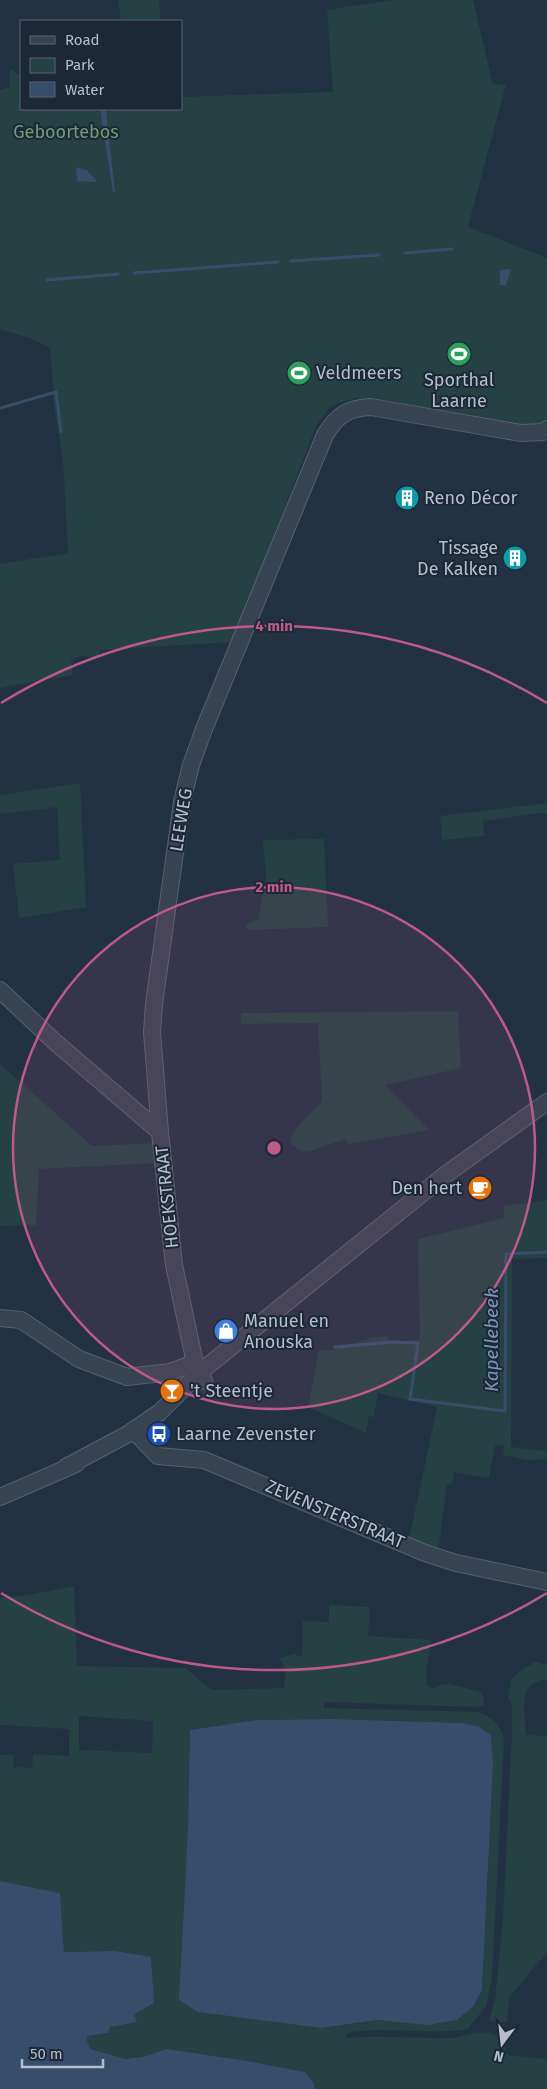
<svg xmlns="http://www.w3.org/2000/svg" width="547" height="2089" font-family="'Fira Sans',sans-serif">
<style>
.green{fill:#254143;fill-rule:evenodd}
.water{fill:#364e6b}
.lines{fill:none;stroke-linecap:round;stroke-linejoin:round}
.stream{stroke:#364e6b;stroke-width:3}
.minor-casing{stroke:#56616f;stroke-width:18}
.minor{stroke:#384352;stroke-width:16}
.ring{fill:none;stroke:#bd5a88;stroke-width:2.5}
.labels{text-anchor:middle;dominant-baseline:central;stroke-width:4;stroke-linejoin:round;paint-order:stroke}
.park-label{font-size:18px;fill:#6a9f74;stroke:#1d2837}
.poi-label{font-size:18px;fill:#b5becc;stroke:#1d2837;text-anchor:start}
.street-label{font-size:18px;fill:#b5becc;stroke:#1d2837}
.water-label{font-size:19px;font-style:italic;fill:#7a96b6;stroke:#1d2837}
.centre{fill:#bd5a88;stroke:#1d2837;stroke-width:2.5}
.ring-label{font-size:15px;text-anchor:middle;font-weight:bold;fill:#bd5a88;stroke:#1d2837;stroke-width:4;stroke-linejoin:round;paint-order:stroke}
</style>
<rect width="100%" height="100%" fill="#233242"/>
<g class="green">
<path d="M118,0H159L161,21H121Z"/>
<path d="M393,0H473L493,85L506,84L468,227L547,258V420C536,428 522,426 509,425L386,400L355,398L331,406L316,426L233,642L99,650V658L82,656L71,659L73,675L0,688V564L68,553L63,460L54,404L50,347L29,338L0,329V90L9,87L10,69L21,76V109H181V97L333,92L327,10Z"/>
<path d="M80,783L86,907L19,918L13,864L60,860L57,807L0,814V795Z"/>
<path d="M547,803V814L539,813L483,821L484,836L442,840L440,816Z"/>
<path d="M324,839L328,927L248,930L246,925L252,921L258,920L266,878L263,840Z"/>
<path d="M458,1011L461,1068L385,1085L429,1130L349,1144L345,1139L314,1150L303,1152L291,1144C289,1131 313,1112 322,1101L318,1023L241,1024V1013Z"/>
<path d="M0,1064L92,1146L155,1143L157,1163L39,1169L36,1225L0,1226Z"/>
<path d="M547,1200V1258L512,1259L511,1447L547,1451V1459L527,1460L503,1455L504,1445L495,1446L489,1478L454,1472L452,1483L447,1484L438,1552L409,1540L437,1407L378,1393L374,1417L369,1416L366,1433L308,1407L319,1350C346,1353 362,1335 387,1337L389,1342L404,1343L420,1339L418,1239L504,1218V1206Z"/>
<path d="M74,1586L77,1666L184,1668C196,1673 200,1685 213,1690L284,1688C286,1675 286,1669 280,1658L294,1654L302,1657L303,1621L329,1622V1605L370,1607L368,1636L431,1640L426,1673L427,1686L434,1689L441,1685L449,1684L481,1692L484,1699L483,1705L476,1707L324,1702V1708L478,1712C493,1717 500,1724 504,1739L492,1978L486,2006L468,2029C428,2036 387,2025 347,2033L346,2038C381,2035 416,2039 451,2038C464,2037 476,2030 489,2033C500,2035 505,2045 508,2055L547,2059V2089H314V2084L305,2072L248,2061L166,2049L143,2057L124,2059L90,2049L87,2040L88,2036L108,2033L110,2027L136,2022L115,1951L64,1952L60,1893L0,1881V1755H14L13,1767L32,1768L33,1754L69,1756V1729L0,1725V1598L29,1595ZM79,1716L153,1721L152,1753L79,1750ZM334,1719L462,1723L491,1735L493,1765L482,1990L473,2007L457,2020L428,2024L377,2020L322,2028L188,1830L191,1730L256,1720Z"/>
<path d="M535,1662L547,1665V1679C516,1682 525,1713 526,1735L547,1736V1952L509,1998L507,2022H496L489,2020L495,2000L503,1918L512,1733V1706L508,1697L511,1680L517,1673Z"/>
</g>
<g class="water">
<path d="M100,109L106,110L115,192H113Z"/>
<path d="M76,167L87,170L97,182L77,181Z"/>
<path d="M511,269L506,285H500V270Z"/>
<path d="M334,1719L462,1723L477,1726L491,1735L493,1765L482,1990L473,2007L457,2020L428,2025L377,2020L322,2028L198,2012L179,2000L188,1830L190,1730L256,1720Z"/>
<path d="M0,1881L60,1893L64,1952L115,1951L151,1957L154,2003L134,2014L137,2022L110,2027L108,2033L88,2036L87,2040L90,2049L125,2059L143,2057L166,2049L248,2061L305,2072L314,2084V2089H0Z"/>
</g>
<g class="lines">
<g class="stream">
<path d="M405,253L452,249"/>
<path d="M291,261L379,255"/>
<path d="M134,273L278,262"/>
<path d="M47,280L118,274"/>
<path d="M0,408L56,392L61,432"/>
<path d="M335,1347L393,1342L418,1343L410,1399L505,1411L506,1254L547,1252"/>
</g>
<defs>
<g id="minor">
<path d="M0,990L55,1042L160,1132L174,1265L195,1363L204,1381"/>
<path d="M160,1132L152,1032L154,1004L182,802L191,765L204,729L325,435C337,415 348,408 371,407L521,433L543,432L547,429"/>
<path d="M0,1318L21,1320L79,1359L127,1377L170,1372L195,1363"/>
<path d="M133,1430L158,1456L204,1460L425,1553L456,1563L547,1582"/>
<path d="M66,1467L128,1434L160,1412L200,1372L445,1175L547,1102"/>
<path d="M0,1497L76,1464"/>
</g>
</defs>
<use href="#minor" class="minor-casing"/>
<use href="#minor" class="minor"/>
</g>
<circle cx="274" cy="1148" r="261" fill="#bd5a88" fill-opacity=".12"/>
<g class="ring">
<circle cx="274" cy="1148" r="261"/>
<path d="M547 1593A522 522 0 0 1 1 1593M1 703A522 522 0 0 1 547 703"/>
</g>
<defs>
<symbol id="stadium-disc" viewBox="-11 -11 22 22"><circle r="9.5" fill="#2e9e5b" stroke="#1d2837"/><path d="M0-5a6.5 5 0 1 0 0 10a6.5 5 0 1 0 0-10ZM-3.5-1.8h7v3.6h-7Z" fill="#fff"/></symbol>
<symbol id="building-disc" viewBox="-11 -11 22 22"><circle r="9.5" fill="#0f9aa8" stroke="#1d2837"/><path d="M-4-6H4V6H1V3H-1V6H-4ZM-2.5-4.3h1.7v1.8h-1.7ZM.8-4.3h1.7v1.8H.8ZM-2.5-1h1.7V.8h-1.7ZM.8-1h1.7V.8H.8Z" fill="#fff"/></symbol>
<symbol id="cafe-disc" viewBox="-11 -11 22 22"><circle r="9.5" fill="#e8710a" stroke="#1d2837"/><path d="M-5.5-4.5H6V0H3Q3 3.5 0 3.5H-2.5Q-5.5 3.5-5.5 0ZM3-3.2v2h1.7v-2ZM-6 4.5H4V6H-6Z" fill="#fff"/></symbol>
<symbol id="shop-disc" viewBox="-11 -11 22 22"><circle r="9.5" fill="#3f7fe0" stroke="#1d2837"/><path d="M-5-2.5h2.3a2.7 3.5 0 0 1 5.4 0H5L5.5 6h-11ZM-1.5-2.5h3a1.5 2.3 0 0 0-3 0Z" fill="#fff"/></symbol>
<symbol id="bar-disc" viewBox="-11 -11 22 22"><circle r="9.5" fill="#e8710a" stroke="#1d2837"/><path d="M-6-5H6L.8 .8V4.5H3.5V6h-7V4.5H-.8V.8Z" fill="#fff"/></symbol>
<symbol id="bus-disc" viewBox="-11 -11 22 22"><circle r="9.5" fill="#1a4fb4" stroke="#1d2837"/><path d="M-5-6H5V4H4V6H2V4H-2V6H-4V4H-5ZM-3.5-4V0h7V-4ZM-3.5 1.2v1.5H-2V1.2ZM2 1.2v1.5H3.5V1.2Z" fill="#fff"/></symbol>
</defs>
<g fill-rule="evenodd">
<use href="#stadium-disc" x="445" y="340" width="28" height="28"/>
<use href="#stadium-disc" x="285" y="359" width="28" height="28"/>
<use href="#building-disc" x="393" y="484" width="28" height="28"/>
<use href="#building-disc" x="501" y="544" width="28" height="28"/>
<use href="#cafe-disc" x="466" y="1174" width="28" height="28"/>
<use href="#shop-disc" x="212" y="1317" width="28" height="28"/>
<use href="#bar-disc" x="158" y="1377" width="28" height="28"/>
<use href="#bus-disc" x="145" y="1420" width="28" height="28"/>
</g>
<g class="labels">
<g class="park-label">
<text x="66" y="132">Geboortebos</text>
</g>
<g class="poi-label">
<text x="316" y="373">Veldmeers</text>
<text x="459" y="380" text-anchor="middle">Sporthal<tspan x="459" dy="21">Laarne</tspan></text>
<text x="424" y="498">Reno Décor</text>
<text x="498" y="548" text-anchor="end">Tissage<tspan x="498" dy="21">De Kalken</tspan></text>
<text x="462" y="1188" text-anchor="end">Den hert</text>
<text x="244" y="1321">Manuel en<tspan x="244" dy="21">Anouska</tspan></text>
<text x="190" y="1391">'t Steentje</text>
<text x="176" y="1434">Laarne Zevenster</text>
</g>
<g class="street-label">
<text transform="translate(181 820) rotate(-81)">LEEWEG</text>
<text transform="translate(167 1197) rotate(-96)">HOEKSTRAAT</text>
<text transform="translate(335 1514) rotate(23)">ZEVENSTERSTRAAT</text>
</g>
<g class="water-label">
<text transform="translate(491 1340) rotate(-90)">Kapellebeek</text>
</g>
</g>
<circle cx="274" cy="1148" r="8" class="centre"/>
<g class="ring-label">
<text x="274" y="631">4 min</text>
<text x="274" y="892">2 min</text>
</g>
<rect x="20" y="20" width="162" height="90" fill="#1d2837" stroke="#5a6473"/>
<rect x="30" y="36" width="25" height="8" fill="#384352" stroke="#5a6473"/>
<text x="65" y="45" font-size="15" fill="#b5becc">Road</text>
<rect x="30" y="58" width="25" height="15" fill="#254143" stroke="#5a6473"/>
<text x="65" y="70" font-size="15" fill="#b5becc">Park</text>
<rect x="30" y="82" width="25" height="15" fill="#364e6b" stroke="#5a6473"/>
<text x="65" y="95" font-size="15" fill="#b5becc">Water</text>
<g transform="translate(502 2044) rotate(195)" stroke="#1d2837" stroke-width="4" paint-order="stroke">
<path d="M0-4L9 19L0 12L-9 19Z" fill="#b5becc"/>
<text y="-8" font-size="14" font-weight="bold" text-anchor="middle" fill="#b5becc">N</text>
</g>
<path d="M22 2059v8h81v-8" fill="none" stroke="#b5becc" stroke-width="2.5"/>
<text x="30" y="2059" font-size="15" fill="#b5becc" stroke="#1d2837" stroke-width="4" paint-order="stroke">50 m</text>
</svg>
